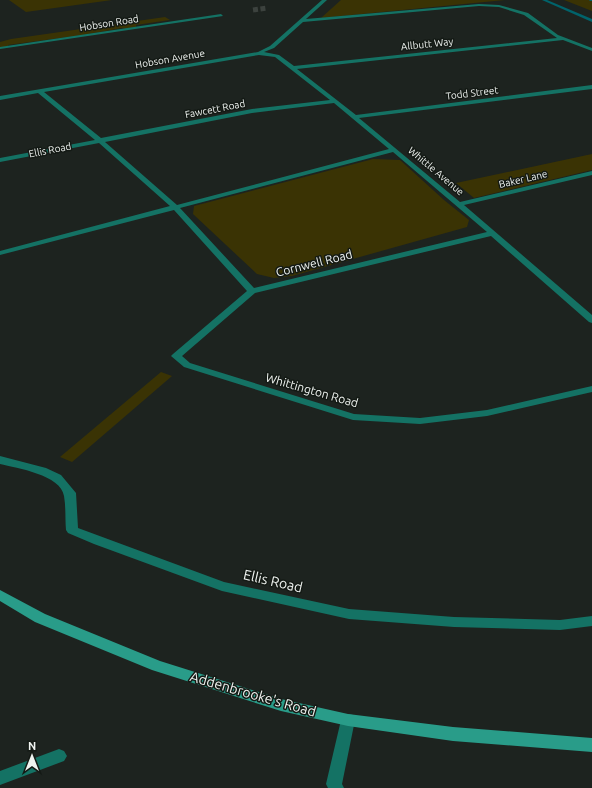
<svg xmlns="http://www.w3.org/2000/svg" width="592" height="788" font-family="Ubuntu,sans-serif">
<style>
.green{fill:#3a3304}
.lines{fill:none;stroke-linecap:round;stroke-linejoin:round}
.stream{fill:#01636b;fill-rule:evenodd}
.street-tunnel{stroke:#3c423e;stroke-width:5;stroke-dasharray:5 2.5;stroke-linecap:butt}
.street{fill:#147264;fill-rule:evenodd}
.secondary{fill:#299c89;fill-rule:evenodd}
.labels{text-anchor:middle;dominant-baseline:central;stroke-width:3;stroke-linejoin:round;paint-order:stroke}
.far-street-label{font-size:10px;fill:#eff3f0;stroke:#141a15}
.street-label{font-size:12px;fill:#eff3f0;stroke:#141a15}
.near-street-label{font-size:14px;fill:#eff3f0;stroke:#141a15}
</style>
<rect width="100%" height="100%" fill="#1d231f"/>
<g class="green">
<path d="M9,0H112L26,12Z"/>
<path d="M341,0H505L321,18Z"/>
<path d="M564,0H592V11Z"/>
<path d="M165,17L170,20L136,25V27L125,29L122,28L83,35L8,45V46L0,48V42L11,39Z"/>
<path d="M592,154V170L474,198L456,183Z"/>
<path d="M373,159L400,160L444,200L469,220L467,227L292,276L274,278L257,274L193,214L194,206Z"/>
<path d="M161,372L172,376L72,462L60,457Z"/>
</g>
<g class="lines">
<g class="stream">
<path d="M542,0H547L592,19V22Z"/>
<path d="M589,0H592V1H590Z"/>
</g>
<path class="street-tunnel" d="M253,10L267,8"/>
<g class="street">
<path d="M322,0H327L306,19L479,4L499,5L528,13L558,35L592,48V51L563,40L297,69L356,115L592,85V89L359,118L460,202L592,171V175L464,205L592,315V323L589,322L491,236L255,293L182,356L190,363L354,414L420,418L487,410L592,386V392L487,416L420,424L353,420L184,367L171,356L173,354L247,291L174,210L0,255V251L170,206L99,143L0,162V158L95,140L38,93L0,100V96L258,52L270,46ZM479,6L499,7L524,15L557,38L294,66L279,55L264,52L274,48L303,22ZM259,55L275,57L330,100L252,109L101,138L44,92ZM334,103L389,149L177,205L105,142L252,113ZM393,152L487,232L254,288L180,208Z"/>
<path d="M221,14L223,16L0,49V47Z"/>
<path d="M0,456L46,468L61,475L76,493L78,528L224,582L349,609L454,617L560,620L592,616V626L560,630L454,627L349,619L222,591L94,544L68,533L66,530C65,519 66,507 64,496C61,475 17,468 0,464Z"/>
<path d="M348,714L353,715L355,720L342,784L344,788H328L326,784L341,720L343,715Z"/>
<path d="M59,749L64,751L67,756L64,761L0,785V771Z"/>
</g>
<path class="secondary" d="M0,590L45,614L160,661L281,699L348,714L453,727L592,738V752L453,741L348,726L281,711L152,670L35,622L0,601Z"/>
</g>
<g class="labels">
<g class="far-street-label">
<text transform="translate(109 23) rotate(-9)">Hobson Road</text>
<text transform="translate(427 44) rotate(-6)">Allbutt Way</text>
<text transform="translate(170 59) rotate(-10)">Hobson Avenue</text>
<text transform="translate(472 93) rotate(-7)">Todd Street</text>
<text transform="translate(215 109) rotate(-11)">Fawcett Road</text>
<text transform="translate(50 150) rotate(-11)">Ellis Road</text>
<text transform="translate(436 171) rotate(40)">Whittle Avenue</text>
<text transform="translate(523 179) rotate(-13)">Baker Lane</text>
</g>
<g class="street-label">
<text transform="translate(314 263) rotate(-14)">Cornwell Road</text>
<text transform="translate(312 390) rotate(16)">Whittington Road</text>
</g>
<g class="near-street-label">
<text transform="translate(273 581) rotate(13)">Ellis Road</text>
<text transform="translate(253 694) rotate(16)">Addenbrooke's Road</text>
</g>
</g>
<g transform="translate(32 756)" stroke="#141a15" stroke-width="3" paint-order="stroke">
<path d="M0-3L7 15L0 10L-7 15Z" fill="#eff3f0"/>
<text y="-6" font-size="11" font-weight="bold" text-anchor="middle" fill="#eff3f0">N</text>
</g>
</svg>
